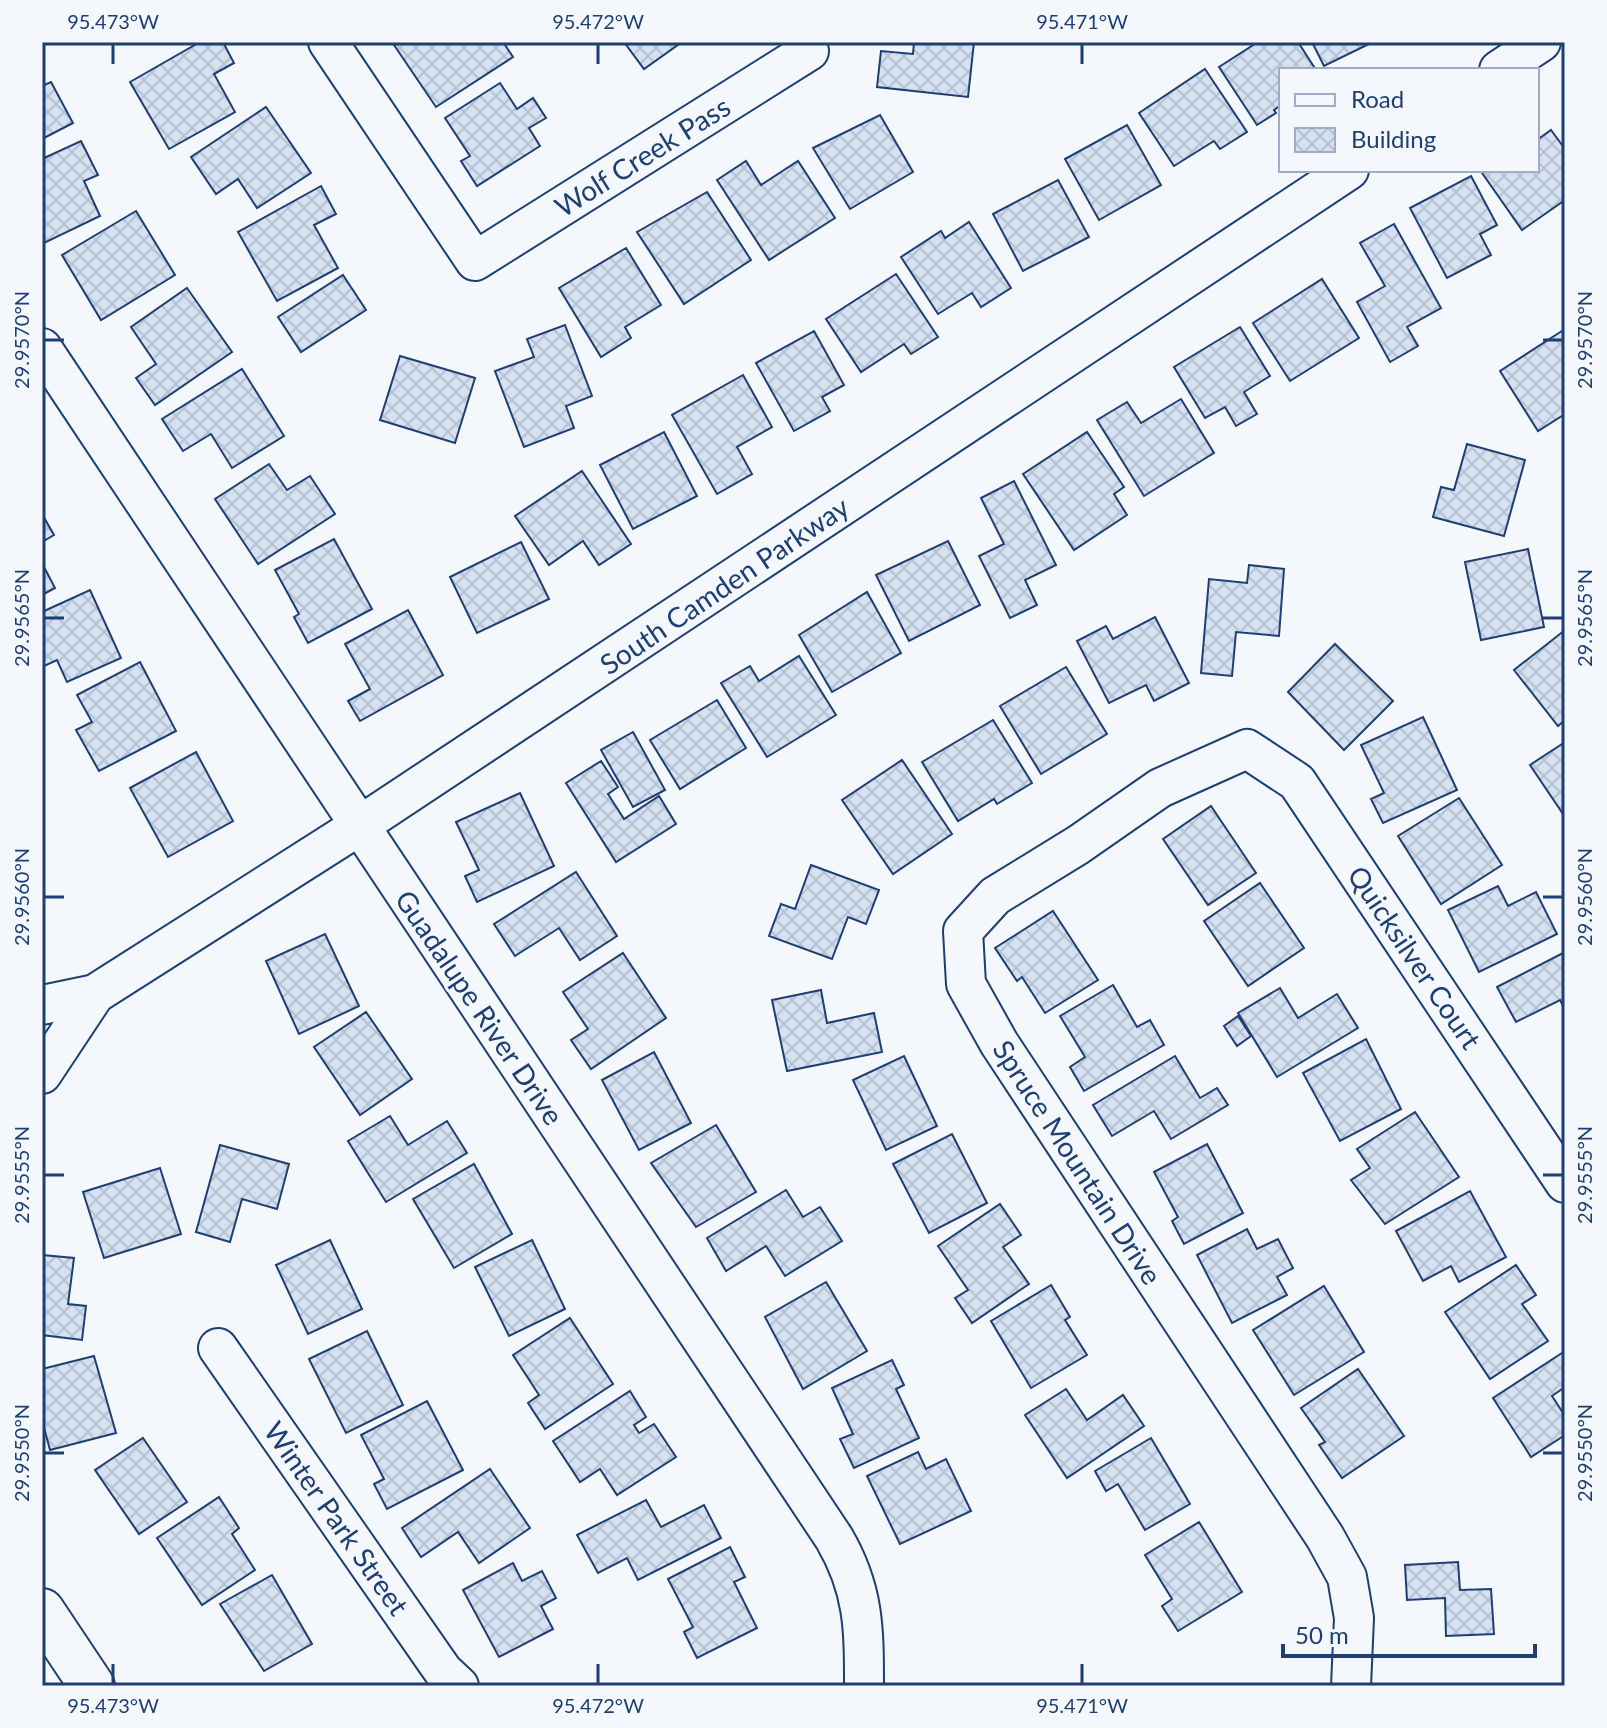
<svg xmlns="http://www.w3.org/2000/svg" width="1607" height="1728" font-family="Lato,sans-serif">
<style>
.building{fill:url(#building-cross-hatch);stroke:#1d3f73;stroke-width:2}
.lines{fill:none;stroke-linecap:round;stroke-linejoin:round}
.minor-casing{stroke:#1d3f73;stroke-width:42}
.major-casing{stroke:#1d3f73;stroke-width:48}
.minor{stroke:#f4f7fb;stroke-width:38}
.major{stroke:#f4f7fb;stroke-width:44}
.ticks{fill:none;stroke:#1d3f73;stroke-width:3}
.labels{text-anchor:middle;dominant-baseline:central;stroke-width:6;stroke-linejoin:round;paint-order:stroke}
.street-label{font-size:28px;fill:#1d3f73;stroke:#f4f7fb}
.neatline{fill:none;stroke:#1d3f73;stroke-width:3}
.ticks-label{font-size:20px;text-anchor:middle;fill:#1d3f73}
</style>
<defs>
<pattern id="building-cross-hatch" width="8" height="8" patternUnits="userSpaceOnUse" patternTransform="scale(2)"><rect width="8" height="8" fill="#d5e0f0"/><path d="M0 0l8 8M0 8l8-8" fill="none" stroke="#b6c1d1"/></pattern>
</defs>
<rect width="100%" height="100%" fill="#f4f7fb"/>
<g class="building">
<path d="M200,42H223L234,63L214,74L235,112L169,149L130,82Z"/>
<path d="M392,42H503L513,57L436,107Z"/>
<path d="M624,42H682L644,69Z"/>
<path d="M914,42H974L968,97L877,87L881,51L913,54Z"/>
<path d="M1258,42H1298L1316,70H1281V105L1274,110L1276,113L1257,125L1219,67Z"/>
<path d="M1312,42H1373L1324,66Z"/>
<path d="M1205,69L1247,132L1220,149L1214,141L1174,166L1139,113Z"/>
<path d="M51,82L73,123L42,139V86Z"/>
<path d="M500,83L517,109L533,98L546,118L529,128L540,146L477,186L461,161L470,156L445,118Z"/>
<path d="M266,107L311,173L257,208L238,179L216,194L191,157Z"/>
<path d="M880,115L913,172L850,209L813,148Z"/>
<path d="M1127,125L1161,185L1099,220L1065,159Z"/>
<path d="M1551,130L1565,149V200L1522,230L1480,170H1537V140Z"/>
<path d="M81,141L98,175L84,181L100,216L42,244V159Z"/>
<path d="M746,161L761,185L798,161L835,218L769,260L717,180Z"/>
<path d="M1471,176L1497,225L1480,234L1491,255L1447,278L1410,208Z"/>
<path d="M1058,180L1089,237L1023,271L993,214Z"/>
<path d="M321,186L336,214L314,225L338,268L277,301L238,232Z"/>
<path d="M707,192L751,260L684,304L637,232Z"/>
<path d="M136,211L175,275L101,320L62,255Z"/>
<path d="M969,222L1011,288L981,307L972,293L938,314L901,257L941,231L945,238Z"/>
<path d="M1394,224L1441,308L1407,327L1418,346L1390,362L1357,302L1385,286L1360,243Z"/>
<path d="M626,248L661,305L625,327L631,338L601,357L559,288Z"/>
<path d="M896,274L938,337L911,354L904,344L861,372L826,319Z"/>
<path d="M343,275L366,310L301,352L278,317Z"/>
<path d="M1322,279L1359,338L1290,381L1253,323Z"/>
<path d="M187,288L232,352L155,405L136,378L156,364L131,327Z"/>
<path d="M565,325L592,396L566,406L574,428L524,447L495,371L534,357L527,339Z"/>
<path d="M1240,327L1270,376L1244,392L1257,414L1236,426L1225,407L1205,418L1174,367Z"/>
<path d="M1565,329V414L1538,431L1500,371Z"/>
<path d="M814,331L844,385L822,397L830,411L794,431L756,363Z"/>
<path d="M400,356L475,378L455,443L380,420Z"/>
<path d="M242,369L284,436L232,468L211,434L183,451L162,419Z"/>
<path d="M743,375L772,427L737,447L752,474L717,494L672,415Z"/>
<path d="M1181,399L1214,453L1144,496L1097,420L1127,402L1141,423Z"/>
<path d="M664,432L697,496L633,529L600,465Z"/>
<path d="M1087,432L1124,487L1114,494L1127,515L1074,550L1023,474Z"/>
<path d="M1467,444L1525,460L1504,536L1433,517L1441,487L1454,490Z"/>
<path d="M269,464L287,490L310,476L335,514L258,564L215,499Z"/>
<path d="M582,471L631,544L599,565L583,541L549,565L515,516Z"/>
<path d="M1014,481L1056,565L1025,580L1037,605L1010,618L979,556L1004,544L981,498Z"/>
<path d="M42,514L54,535L42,542Z"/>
<path d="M334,539L372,609L308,643L294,617L299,614L275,570Z"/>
<path d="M948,541L980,605L909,641L876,575Z"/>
<path d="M521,542L549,599L477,633L450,577Z"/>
<path d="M1528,549L1544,627L1481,640L1465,562Z"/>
<path d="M42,563L55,588L42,595Z"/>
<path d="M1249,565L1284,569L1279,636L1236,632L1232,676L1201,673L1209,579L1247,583Z"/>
<path d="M90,590L121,658L67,682L57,660L42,667V612Z"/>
<path d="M867,592L901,653L832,692L799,635Z"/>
<path d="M408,610L443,675L360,721L348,701L370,689L345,644Z"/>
<path d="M1155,617L1189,683L1154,701L1146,685L1109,703L1077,641L1106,626L1113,639Z"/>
<path d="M1565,630V720L1558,726L1514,670Z"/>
<path d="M1335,644L1393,701L1344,750L1288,692Z"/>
<path d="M799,656L836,715L767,757L721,683L750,666L759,681Z"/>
<path d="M140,662L176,731L99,771L76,730L92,722L77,695Z"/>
<path d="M1066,667L1107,734L1041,774L1000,706Z"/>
<path d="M717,700L746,748L680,789L650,740Z"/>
<path d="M1423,717L1457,790L1383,823L1371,799L1384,793L1361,745Z"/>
<path d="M993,720L1032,783L997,804L994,799L958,821L922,762Z"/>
<path d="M633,732L665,790L633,807L601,750Z"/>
<path d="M1565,742V817L1530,765Z"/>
<path d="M196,752L233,821L168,857L130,788Z"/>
<path d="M902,760L952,834L893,874L842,800Z"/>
<path d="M601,761L618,787L608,794L624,819L659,796L676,824L616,862L566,783Z"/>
<path d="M520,793L554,866L477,902L465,876L479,870L456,822Z"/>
<path d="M1459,798L1502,865L1441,904L1398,836Z"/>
<path d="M1211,806L1256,873L1208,905L1163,839Z"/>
<path d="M811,865L879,890L866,924L848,917L832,959L769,936L781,904L795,909Z"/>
<path d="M576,872L617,936L580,960L559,928L515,956L494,924Z"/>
<path d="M1260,883L1304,948L1248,986L1204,921Z"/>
<path d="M1498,886L1508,906L1536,892L1557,934L1479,972L1448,910Z"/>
<path d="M1053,911L1098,980L1045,1013L1022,977L1017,981L995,948Z"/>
<path d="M325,934L359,1006L299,1034L266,961Z"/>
<path d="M1565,952V1010L1560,1000L1516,1022L1497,987Z"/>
<path d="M623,953L666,1018L591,1069L571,1040L588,1029L563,992Z"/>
<path d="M1113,985L1137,1027L1150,1020L1164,1045L1084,1091L1070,1067L1085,1057L1060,1016Z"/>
<path d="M1280,988L1298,1018L1337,994L1358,1028L1277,1077L1238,1013Z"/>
<path d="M821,990L827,1023L874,1013L882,1052L787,1071L772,1000Z"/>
<path d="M366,1012L412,1079L360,1115L314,1047Z"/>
<path d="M1238,1016L1251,1036L1237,1046L1224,1026Z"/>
<path d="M1366,1039L1401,1109L1340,1141L1303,1073Z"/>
<path d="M654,1052L691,1123L639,1150L602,1080Z"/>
<path d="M904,1056L937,1126L886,1150L853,1080Z"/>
<path d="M1175,1056L1200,1098L1217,1088L1228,1105L1171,1139L1154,1111L1112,1136L1093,1105Z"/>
<path d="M1415,1112L1459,1177L1385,1224L1351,1180L1370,1168L1357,1149Z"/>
<path d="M390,1116L408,1145L447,1121L467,1153L386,1202L348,1141Z"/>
<path d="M716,1125L756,1192L696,1227L651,1163Z"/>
<path d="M952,1134L987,1203L929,1233L893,1164Z"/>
<path d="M1207,1144L1243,1213L1184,1244L1172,1221L1178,1217L1154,1172Z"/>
<path d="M220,1145L289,1164L277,1209L242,1199L230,1242L196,1232Z"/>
<path d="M474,1164L512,1234L454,1268L413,1199Z"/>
<path d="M160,1168L181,1234L104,1258L83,1192Z"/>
<path d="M786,1190L803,1217L820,1207L842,1241L785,1276L766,1246L726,1271L707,1238Z"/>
<path d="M1470,1191L1506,1257L1459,1282L1451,1266L1423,1281L1396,1231Z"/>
<path d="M1000,1204L1021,1235L1003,1247L1029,1284L972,1323L955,1298L968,1290L938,1246Z"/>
<path d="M1247,1229L1257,1249L1278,1239L1293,1268L1277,1277L1287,1295L1232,1323L1197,1255Z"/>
<path d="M330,1240L362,1309L308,1334L276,1265Z"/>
<path d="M532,1240L565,1309L509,1336L475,1267Z"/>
<path d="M42,1255L74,1258L68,1304L86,1306L82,1340L42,1335Z"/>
<path d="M1516,1265L1536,1295L1522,1304L1548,1341L1490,1379L1445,1312Z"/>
<path d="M826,1282L867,1351L803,1389L765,1317Z"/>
<path d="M1051,1285L1070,1317L1065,1320L1087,1355L1031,1388L991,1321Z"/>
<path d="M1324,1286L1364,1352L1294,1395L1253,1330Z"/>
<path d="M570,1318L613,1384L545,1429L528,1403L539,1395L513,1355Z"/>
<path d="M367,1331L403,1405L346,1433L309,1359Z"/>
<path d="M1565,1351V1387L1552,1396L1565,1416V1435L1531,1457L1493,1398Z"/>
<path d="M94,1356L116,1433L50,1450L42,1420V1369Z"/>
<path d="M892,1360L904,1385L896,1389L919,1438L854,1468L840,1439L853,1434L832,1388Z"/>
<path d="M1358,1369L1404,1436L1342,1478L1319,1445L1325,1442L1301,1408Z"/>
<path d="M1066,1389L1087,1420L1123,1395L1144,1426L1067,1478L1025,1415Z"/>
<path d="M630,1391L646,1417L634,1425L639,1433L654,1424L676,1457L617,1495L600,1469L580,1482L553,1441Z"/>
<path d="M427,1401L463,1470L387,1509L374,1484L384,1479L361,1435Z"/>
<path d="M143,1438L187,1502L139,1534L95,1470Z"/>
<path d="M1151,1438L1190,1504L1145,1530L1118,1484L1106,1491L1095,1471Z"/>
<path d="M918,1452L926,1469L946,1459L971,1511L900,1544L867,1476Z"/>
<path d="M490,1469L530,1528L479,1563L458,1532L421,1557L402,1528Z"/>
<path d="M219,1497L239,1528L232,1534L255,1570L202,1605L157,1538Z"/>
<path d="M646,1500L661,1527L704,1505L721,1538L638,1580L627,1558L598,1573L577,1535Z"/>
<path d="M1199,1522L1242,1592L1178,1631L1162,1606L1172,1599L1145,1555Z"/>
<path d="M730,1547L745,1577L734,1582L757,1628L697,1658L684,1632L693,1627L668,1579Z"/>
<path d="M1458,1562L1460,1590L1491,1589L1494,1634L1446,1636L1445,1598L1407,1600L1405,1565Z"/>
<path d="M513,1563L522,1581L542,1571L556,1598L541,1606L553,1629L499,1657L463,1590Z"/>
<path d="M272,1575L312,1644L264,1671L220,1604Z"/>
</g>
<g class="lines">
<defs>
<g id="minor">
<path d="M328,42L475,261L809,51L803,42"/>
<path d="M1499,70L1541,42"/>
<path d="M42,348L834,1538C864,1589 864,1628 864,1686"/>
<path d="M42,1005L95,994L359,826L1349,170"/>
<path d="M42,1074L95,994"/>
<path d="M218,1348L443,1671L459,1686"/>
<path d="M1351,1686L1354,1618L1347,1577L1325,1537L999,1043L966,984L963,931L995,896L1078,845L1160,788L1247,749L1297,782L1565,1183"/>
</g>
<path id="major" d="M42,1611L92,1686"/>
</defs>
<use href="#minor" class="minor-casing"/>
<use href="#major" class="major-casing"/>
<use href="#minor" class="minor"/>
<use href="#major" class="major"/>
</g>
<path class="ticks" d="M113,44V64M598,44V64M1082,44V64M44,340H64M1543,340H1563M44,618H64M1543,618H1563M44,897H64M1543,897H1563M44,1175H64M1543,1175H1563M44,1453H64M1543,1453H1563M113,1664V1684M598,1664V1684M1082,1664V1684"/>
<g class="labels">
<g class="street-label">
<text transform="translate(642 156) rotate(-32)">Wolf Creek Pass</text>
<text transform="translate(724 585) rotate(-34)">South Camden Parkway</text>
<text transform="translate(1415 957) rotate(56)">Quicksilver Court</text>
<text transform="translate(480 1007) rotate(56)">Guadalupe River Drive</text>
<text transform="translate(1078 1162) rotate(57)">Spruce Mountain Drive</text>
<text transform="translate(337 1518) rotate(55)">Winter Park Street</text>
</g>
</g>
<rect width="1607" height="1728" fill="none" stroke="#f4f7fb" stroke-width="88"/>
<rect x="1279" y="68" width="260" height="104" fill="#f4f7fb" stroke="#9eadc5" stroke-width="2"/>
<rect x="1295" y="94" width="40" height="12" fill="#f4f7fb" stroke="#9eadc5" stroke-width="2"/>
<text x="1351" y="108" font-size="24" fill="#1d3f73">Road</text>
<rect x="1295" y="128" width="40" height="24" fill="url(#building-cross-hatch)" stroke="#9eadc5" stroke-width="2"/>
<text x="1351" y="148" font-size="24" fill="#1d3f73">Building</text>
<path d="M1283 1644v12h252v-12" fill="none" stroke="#1d3f73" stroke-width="4"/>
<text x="1295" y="1644" font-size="24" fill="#1d3f73" stroke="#f4f7fb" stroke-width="6" paint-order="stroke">50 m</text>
<rect x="44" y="44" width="1519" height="1640" class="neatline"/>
<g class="ticks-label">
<text x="113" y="29">95.473°W</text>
<text x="598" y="29">95.472°W</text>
<text x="1082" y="29">95.471°W</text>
<text transform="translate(22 340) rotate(-90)" y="7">29.9570°N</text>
<text transform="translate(1585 340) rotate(-90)" y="7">29.9570°N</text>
<text transform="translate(22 618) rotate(-90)" y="7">29.9565°N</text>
<text transform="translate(1585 618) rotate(-90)" y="7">29.9565°N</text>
<text transform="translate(22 897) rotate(-90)" y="7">29.9560°N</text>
<text transform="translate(1585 897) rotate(-90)" y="7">29.9560°N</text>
<text transform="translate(22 1175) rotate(-90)" y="7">29.9555°N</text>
<text transform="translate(1585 1175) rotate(-90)" y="7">29.9555°N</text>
<text transform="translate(22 1453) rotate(-90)" y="7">29.9550°N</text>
<text transform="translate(1585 1453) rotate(-90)" y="7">29.9550°N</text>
<text x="113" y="1713">95.473°W</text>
<text x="598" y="1713">95.472°W</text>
<text x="1082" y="1713">95.471°W</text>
</g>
</svg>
